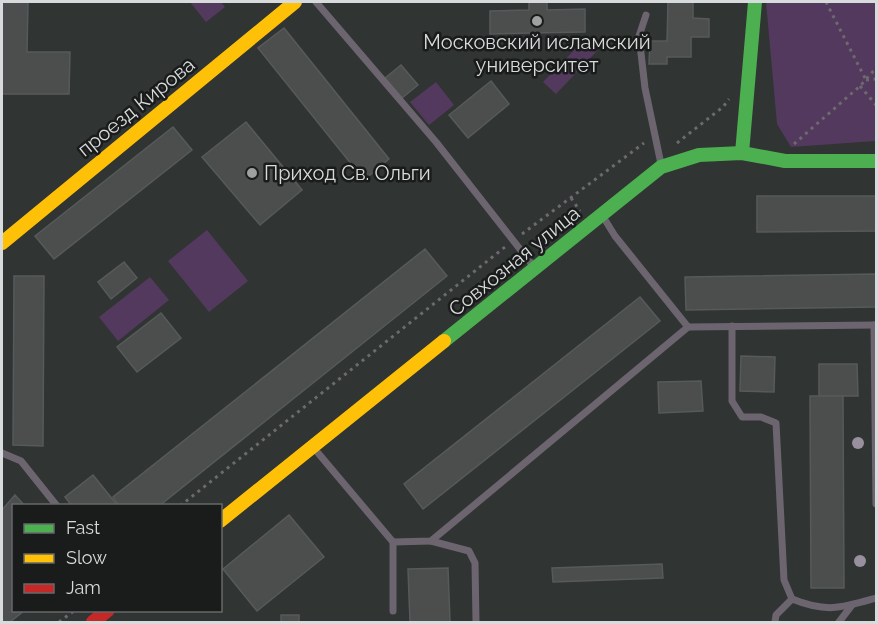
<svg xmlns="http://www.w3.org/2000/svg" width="878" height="624" font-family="Raleway,sans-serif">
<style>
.green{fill:#53395d}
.building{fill:#4b4e4d;stroke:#575a5a;stroke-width:1.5}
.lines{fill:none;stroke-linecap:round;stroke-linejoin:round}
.path{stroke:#6d6a6f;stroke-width:3;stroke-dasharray:3 4.5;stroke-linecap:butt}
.lane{stroke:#6c656f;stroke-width:7}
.fast{stroke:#4caf50;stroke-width:14}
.slow{stroke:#ffc107;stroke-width:14}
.jam{stroke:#c62828;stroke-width:14}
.tree{fill:#99909f}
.poi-dot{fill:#9da1a0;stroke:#191c1b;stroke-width:2}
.labels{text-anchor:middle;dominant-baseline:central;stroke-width:5;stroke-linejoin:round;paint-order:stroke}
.poi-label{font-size:20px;fill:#d8dbdb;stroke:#191c1b}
.street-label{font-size:20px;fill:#d8dbdb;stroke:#191c1b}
</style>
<rect width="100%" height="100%" fill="#303433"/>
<g class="green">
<path d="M190,2H221L225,7L206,22Z"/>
<path d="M766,2H876V141L791,147L777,124Z"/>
<path d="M585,39L597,51L556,94L543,82Z"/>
<path d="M436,82L454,105L429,125L410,102Z"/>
<path d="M207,230L248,281L209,312L168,261Z"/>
<path d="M150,277L169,300L118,341L99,317Z"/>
</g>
<g class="building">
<path d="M2,2H28L27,52H70L69,94H2Z"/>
<path d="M529,2H547V10L585,9V32L490,34V11L529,10Z"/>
<path d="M668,2H708H693V18L709,19V37H691V57H667V64H649L650,41H667Z"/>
<path d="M284,28L389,159L364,180L258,48Z"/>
<path d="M401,65L418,85L402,98L385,78Z"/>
<path d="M491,81L509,104L468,138L449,115Z"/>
<path d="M246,122L302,190L260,225L202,157Z"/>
<path d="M173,127L192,150L54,259L35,236Z"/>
<path d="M757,196H876V231L757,232Z"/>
<path d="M425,249L447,276L159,506H119L113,497Z"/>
<path d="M124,262L137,278L111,299L98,282Z"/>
<path d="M876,274V307L686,310L685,277Z"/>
<path d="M14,276H44L43,446L13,445Z"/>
<path d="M640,297L660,321L423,509L404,484Z"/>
<path d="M161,313L181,338L137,372L117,347Z"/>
<path d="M741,356L775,357L774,392L740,391Z"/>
<path d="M819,364H857L858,396H819Z"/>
<path d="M701,381L703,411L659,413L658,382Z"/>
<path d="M810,396H843L844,588H811Z"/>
<path d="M93,475L118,506H72L65,497Z"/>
<path d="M15,495L25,506H14V610H25L10,622H4L2,618V510Z"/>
<path d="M289,515L324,557L257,611L223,569Z"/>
<path d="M662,564L663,578L553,582L552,568Z"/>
<path d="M448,568L450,622H410L408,569Z"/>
<rect x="281" y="615" width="18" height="7"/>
</g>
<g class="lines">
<g class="path">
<path d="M826,2L866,80"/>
<path d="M866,80L876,79"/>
<path d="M860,86L876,105"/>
<path d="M677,143L723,107L729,99"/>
<path d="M794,144L860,86L876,68"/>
<path d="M571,198L580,211"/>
<path d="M522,234L644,143"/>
<path d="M180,506L505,247"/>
<path d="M59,622L75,610"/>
</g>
<g class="lane">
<path d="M316,2L436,142L534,267"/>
<path d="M646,15L639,36L645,88L661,164"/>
<path d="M602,215L615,236L688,327L876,325"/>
<path d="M874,325L876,504"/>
<path d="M732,326V401L742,417H761L776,423L784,580L792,599C827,613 841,608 876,598"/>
<path d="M313,447L393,542V611"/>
<path d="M2,453L21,461L57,506"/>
<path d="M431,541L469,551L475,563L476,622"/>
<path d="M393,542L431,541L688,327"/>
<path d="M775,622L776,615L792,599"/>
<path d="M839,622L852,605"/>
</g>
<g class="fast">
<path d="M742,153L755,2"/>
<path d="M444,341L661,167L699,155L742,153L785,161H876"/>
</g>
<g class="slow">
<path d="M2,243L295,2"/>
<path d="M220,521L444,341"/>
</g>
<path class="jam" d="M93,622L108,610"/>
</g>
<g class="tree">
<circle cx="858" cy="443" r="6"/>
<circle cx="860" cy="561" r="6"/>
</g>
<g class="poi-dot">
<circle cx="537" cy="21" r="6"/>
<circle cx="252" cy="173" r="6"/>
</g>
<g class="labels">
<g class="poi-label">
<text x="537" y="42">Московский исламский<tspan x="537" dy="23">университет</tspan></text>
<text x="264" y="173" text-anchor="start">Приход Св. Ольги</text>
</g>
<g class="street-label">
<text transform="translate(136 107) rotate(-39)">проезд Кирова</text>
<text transform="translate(514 261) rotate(-39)">Совхозная улица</text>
</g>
</g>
<rect width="878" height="624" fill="none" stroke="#d8dbdb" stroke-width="6"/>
<rect x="12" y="504" width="210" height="108" fill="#191c1b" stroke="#656868" stroke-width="1.5"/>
<rect x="24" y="524" width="30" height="9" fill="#4caf50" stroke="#656868" stroke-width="1.5"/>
<text x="66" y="534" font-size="18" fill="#d8dbdb">Fast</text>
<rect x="24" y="554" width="30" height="9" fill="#ffc107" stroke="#656868" stroke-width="1.5"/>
<text x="66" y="564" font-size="18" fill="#d8dbdb">Slow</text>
<rect x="24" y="584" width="30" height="9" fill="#c62828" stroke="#656868" stroke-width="1.5"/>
<text x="66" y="594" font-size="18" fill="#d8dbdb">Jam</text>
</svg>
